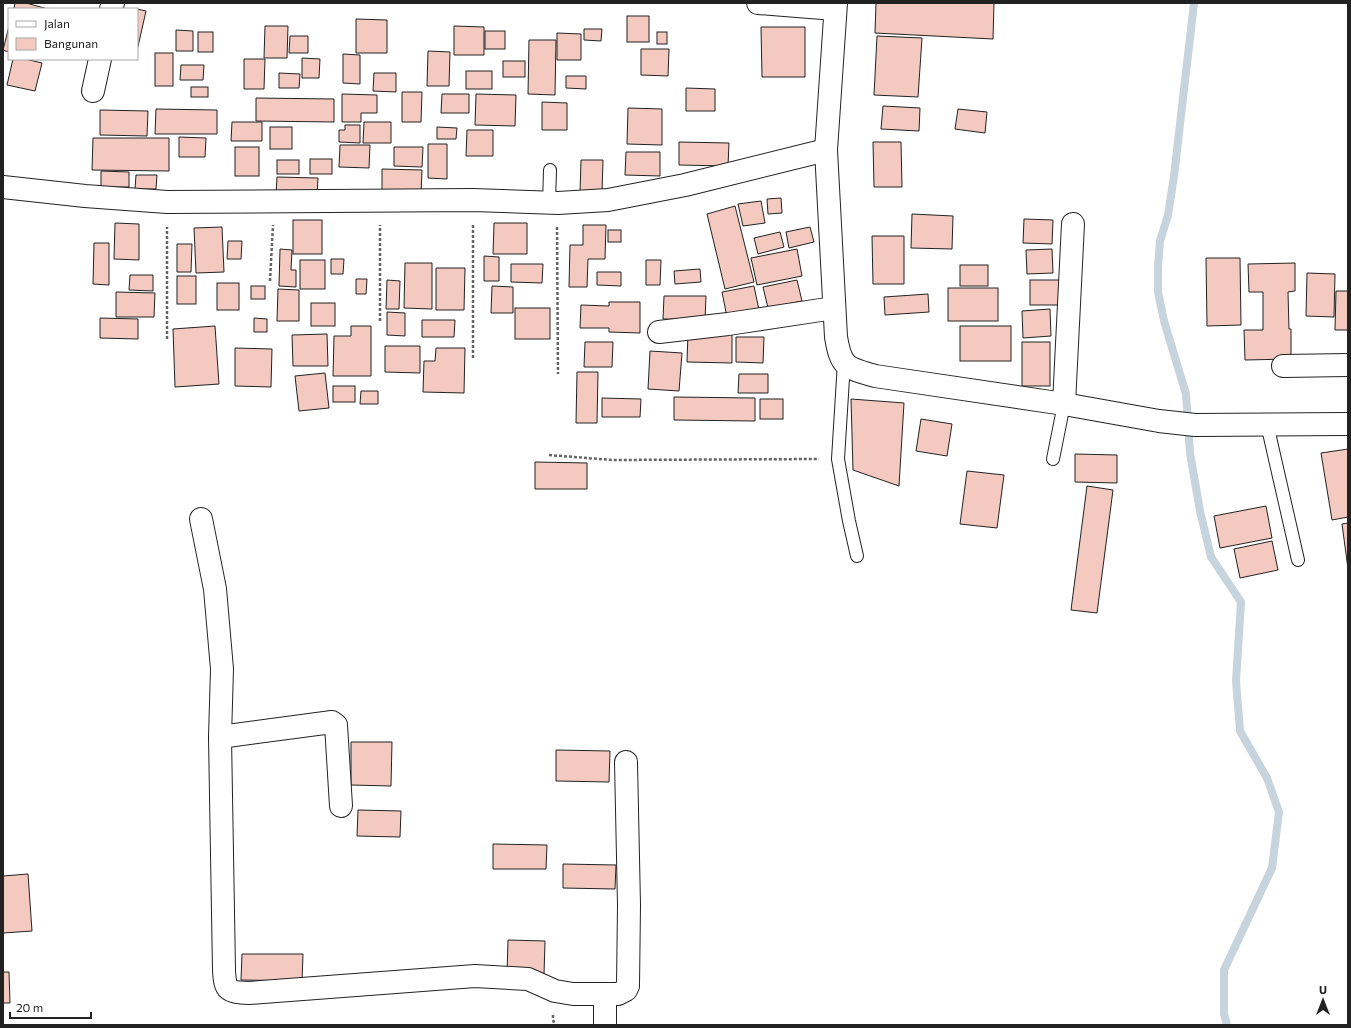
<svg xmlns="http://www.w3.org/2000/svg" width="1351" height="1028" font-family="Commissioner,sans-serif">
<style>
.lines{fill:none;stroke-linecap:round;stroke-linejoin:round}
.stream{stroke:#c7d3dd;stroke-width:8}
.building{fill:#f3c9c0;stroke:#222}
.service-casing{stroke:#222;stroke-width:14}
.minor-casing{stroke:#222;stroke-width:24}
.tertiary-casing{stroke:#222;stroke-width:24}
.path{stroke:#646464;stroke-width:2.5;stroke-dasharray:3 2;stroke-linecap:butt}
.service{stroke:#fff;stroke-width:12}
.minor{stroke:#fff;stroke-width:22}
.tertiary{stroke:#fff;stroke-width:22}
</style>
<rect width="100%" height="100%" fill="#fff"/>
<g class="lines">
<path class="stream" d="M1194,3L1174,176L1168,215L1160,241L1158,267V292L1164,321L1186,394L1190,453L1200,511L1211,557L1241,602L1236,681L1240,731L1267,778L1279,812L1272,868L1224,970V1014L1227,1025"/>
</g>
<g class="building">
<path d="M15,3H26L48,9H14Z"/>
<path d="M876,3H994L993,39L875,33Z"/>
<path d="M137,9L146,11L137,51Z"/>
<rect x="627" y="16" width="22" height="26"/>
<path d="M356,19L387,20V53H356Z"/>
<path d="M9,26V52L3,50Z"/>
<path d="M265,26H288L287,58H264Z"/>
<path d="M454,26L484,27V55H454Z"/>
<path d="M761,27H805V77H762Z"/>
<path d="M584,29H602L601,41L584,40Z"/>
<path d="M176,30L193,31V51H176Z"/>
<rect x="485" y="31" width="20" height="18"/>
<rect x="198" y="32" width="15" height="20"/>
<rect x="657" y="32" width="10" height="12"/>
<path d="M557,33L581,34V60H557Z"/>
<path d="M290,36H308V53H289Z"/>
<path d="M877,36L922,38L918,97L874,95Z"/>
<path d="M529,40H556L555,95L528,94Z"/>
<path d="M641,49H669L668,76L641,75Z"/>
<path d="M428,51L450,52L449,86H427Z"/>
<rect x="155" y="53" width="18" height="33"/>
<path d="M343,54L360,55V84L343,83Z"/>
<path d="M302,58L320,59L319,78H302Z"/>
<path d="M13,59H25L42,63L35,91L7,85Z"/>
<path d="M244,59H265L264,89H244Z"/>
<rect x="503" y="61" width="22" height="16"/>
<path d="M181,65H204L203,80H180Z"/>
<rect x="466" y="71" width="26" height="18"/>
<path d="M279,73L300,74L299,88H279Z"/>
<path d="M374,73H396V92L373,91Z"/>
<path d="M566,76H586V89L566,88Z"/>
<rect x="191" y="87" width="17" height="10"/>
<path d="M686,88L715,89V111H686Z"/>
<path d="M402,92H422L421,122H402Z"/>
<path d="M342,94L377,95V113H361V122H342Z"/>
<path d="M442,94H469V113H441Z"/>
<path d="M476,94L516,95L515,126L475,125Z"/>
<path d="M256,98L334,99V122L256,121Z"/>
<path d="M542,102L567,103V130H542Z"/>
<path d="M883,106L920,108L919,131L881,129Z"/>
<path d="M628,108L662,109V145L627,144Z"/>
<path d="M156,109L217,110V134H155Z"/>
<path d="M958,109L987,112L985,133L955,129Z"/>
<path d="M100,110L148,111L147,136L100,135Z"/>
<path d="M232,122H262V141H231Z"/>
<path d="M364,122H391V143H363Z"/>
<path d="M345,125H360V143L339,142V130H345Z"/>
<rect x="270" y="127" width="22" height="22"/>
<path d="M437,127L457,128L456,139H437Z"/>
<path d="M467,130H493V156H466Z"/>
<path d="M179,137L206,138L205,157H179Z"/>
<path d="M93,138H169V171L92,170Z"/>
<path d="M679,142L729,143L728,166L679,165Z"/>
<path d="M873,142H901L902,187H874Z"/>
<path d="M428,144H447V179L428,178Z"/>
<path d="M340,145H370L369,168L339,167Z"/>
<rect x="235" y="147" width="24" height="29"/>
<path d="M394,147H423L422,167L394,166Z"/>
<path d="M626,152H660V176L625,175Z"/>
<rect x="310" y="159" width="22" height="15"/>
<rect x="277" y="160" width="22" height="14"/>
<path d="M581,160H603L602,193H580Z"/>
<path d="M382,169L422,170L421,194H382Z"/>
<path d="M101,171L129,172V187H101Z"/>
<path d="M136,175H157L156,189H135Z"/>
<path d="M277,177L318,178L317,195L276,194Z"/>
<path d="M781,198L782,213L768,214L767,199Z"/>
<path d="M761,201L765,223L743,226L738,204Z"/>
<path d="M735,206L754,282L725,289L707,214Z"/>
<path d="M912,214L953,216L952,249L911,248Z"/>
<path d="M1024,219L1053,220L1052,244L1023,243Z"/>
<rect x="293" y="220" width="29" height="34"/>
<path d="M115,223L139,224V260L114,259Z"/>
<path d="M494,223H527V254H493Z"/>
<path d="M583,225H606L605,259H588L587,287H569L570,245H583Z"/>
<path d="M222,227L224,272L196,273L194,228Z"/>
<path d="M810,227L814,242L789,248L786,232Z"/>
<rect x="608" y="230" width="13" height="12"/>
<path d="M780,232L784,247L758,254L754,238Z"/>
<path d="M872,236H904V284H873Z"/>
<path d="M228,241H242L241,259H227Z"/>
<path d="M94,243H109V285L93,284Z"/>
<path d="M177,244H192L191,272H177Z"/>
<path d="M280,249L292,250L291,270H296V287L279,286Z"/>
<path d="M797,249L802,276L757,285L751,258Z"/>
<path d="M1052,249L1053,273L1027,274L1026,250Z"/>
<path d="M484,256L499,257V281H484Z"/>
<path d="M1206,258H1240L1241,325L1207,326Z"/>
<path d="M331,259H344L343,274H331Z"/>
<rect x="300" y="260" width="25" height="29"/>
<path d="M646,260H661L660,285H646Z"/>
<path d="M405,263H432V309L404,308Z"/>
<path d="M1295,263V291L1288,292L1289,329H1291V359L1245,360L1244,330H1263V292H1249L1248,264Z"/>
<path d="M511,264H543L542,283L511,282Z"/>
<rect x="960" y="265" width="28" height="21"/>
<path d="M436,268H465L464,310H436Z"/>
<path d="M700,269L701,282L675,284L674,271Z"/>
<path d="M597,272H621V286L597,285Z"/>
<path d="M1307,273L1335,274L1334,317L1306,316Z"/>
<path d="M130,275H153V291L129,290Z"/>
<rect x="177" y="276" width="19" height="28"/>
<path d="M356,279H367L366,294H356Z"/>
<path d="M387,280L400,281L399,309H386Z"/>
<path d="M797,280L802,301L768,308L763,287Z"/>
<rect x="1030" y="280" width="32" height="25"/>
<rect x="217" y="283" width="22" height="27"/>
<rect x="251" y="286" width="14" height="13"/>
<path d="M492,286L513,287V313H491Z"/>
<path d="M754,286L759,310L727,317L722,292Z"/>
<rect x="948" y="288" width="50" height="33"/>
<path d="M278,289L299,290V321H277Z"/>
<path d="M1336,291H1348V330H1335Z"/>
<path d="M116,292L155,293L154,317H116Z"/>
<path d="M928,294L929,312L885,315L884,297Z"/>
<path d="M664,296H706L705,320L663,319Z"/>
<path d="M609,302H640V333L609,332V328H580L581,305L609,306Z"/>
<rect x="311" y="303" width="24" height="23"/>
<rect x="515" y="308" width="35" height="31"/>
<path d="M1050,309L1051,336L1023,338L1022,311Z"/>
<path d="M387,312L405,313V336L387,335Z"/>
<path d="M100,318L138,319V339L100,338Z"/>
<path d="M254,318L267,319V332H254Z"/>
<path d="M422,320H455L454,337H422Z"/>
<path d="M215,326L219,384L175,387L173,329Z"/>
<path d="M351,326H371V376H333L334,336H351Z"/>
<rect x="960" y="326" width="51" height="35"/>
<path d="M688,332L732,333V363L687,362Z"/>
<path d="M327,334L328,366H293L292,335Z"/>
<path d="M736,337H764L763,363L736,362Z"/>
<path d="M585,342H613L612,367H584Z"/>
<rect x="1022" y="342" width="28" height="44"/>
<path d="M385,346H420V373L385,372Z"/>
<path d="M235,348L272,349L271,387L235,386Z"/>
<path d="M436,348H465L464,393L423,392L424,361H435Z"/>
<path d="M650,351L682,353L679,391L648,389Z"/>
<path d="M577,372H598L597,423H576Z"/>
<path d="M325,373L329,408L299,411L295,376Z"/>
<path d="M739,374H768V393H738Z"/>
<rect x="333" y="386" width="22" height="16"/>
<path d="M361,391H378V404H360Z"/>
<path d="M674,397L755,398V421L674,420Z"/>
<path d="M602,398L641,399L640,417H602Z"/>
<rect x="760" y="399" width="23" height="20"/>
<path d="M851,399L904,403L899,486L853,470Z"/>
<path d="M921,419L952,424L947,456L916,451Z"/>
<path d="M1348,449V517L1332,520L1321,453Z"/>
<path d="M1075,454L1117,455V483L1075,482Z"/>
<path d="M535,462L587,463V489H535Z"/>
<path d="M967,471L1004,475L997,528L960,524Z"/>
<path d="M1087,486L1113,490L1097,613L1071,610Z"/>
<path d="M1266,506L1272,538L1220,548L1214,516Z"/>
<path d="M1348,523V569L1342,524Z"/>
<path d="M1272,541L1278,570L1240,578L1234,549Z"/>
<path d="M351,742H392L391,786L351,785Z"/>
<path d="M556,750L610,751L609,782L556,781Z"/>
<path d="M358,810L401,811L400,837L357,836Z"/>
<path d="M493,844L547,845L546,869H493Z"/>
<path d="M563,864L616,865L615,889L563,888Z"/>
<path d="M28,874L32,931L3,933V876Z"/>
<path d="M508,940L545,941L544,975L507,974Z"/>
<path d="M242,954H303L302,981L241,980Z"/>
<path d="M3,972H9L10,1003H3Z"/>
</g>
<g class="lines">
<defs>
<g id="service">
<path d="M549,203L550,170"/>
<path d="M844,362L838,459L849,521L857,556"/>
<path d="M1267,424L1298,560"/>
<path d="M1053,459L1064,404"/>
</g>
<g id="minor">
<path d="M758,3L835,9"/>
<path d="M111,9L113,3"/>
<path d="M93,91L100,59"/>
<path d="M3,187L85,196L167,202L473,200L558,203L608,200L685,185L826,150"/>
<path d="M659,332L728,324L834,308"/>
<path d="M1283,366L1348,365"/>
<path d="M1064,404L1073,224"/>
<path d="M201,519L215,589L222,669L220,737L224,970C225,991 228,992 249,993L475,976L528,979L555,991L573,994H618L626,990L628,986L629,905L626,762"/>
<path d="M220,737L332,722L336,725L341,806"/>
<path d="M605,1025V994"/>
</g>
<path id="tertiary" d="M836,3L826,150L836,337C841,367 846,368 875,376L1064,404L1159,421L1195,425L1348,424"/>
</defs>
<use href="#service" class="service-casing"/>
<use href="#minor" class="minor-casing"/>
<use href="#tertiary" class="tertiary-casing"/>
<g class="path">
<path d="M473,225V359"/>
<path d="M557,227L558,374"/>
<path d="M270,281L273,225"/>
<path d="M380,321V225"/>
<path d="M167,339V227"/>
<path d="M549,455L612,460L819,459"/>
<path d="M553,1015V1020L555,1025"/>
</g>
<use href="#service" class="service"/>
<use href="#minor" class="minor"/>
<use href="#tertiary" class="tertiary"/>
</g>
<rect width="1351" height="1028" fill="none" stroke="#222222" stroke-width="8"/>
<rect x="8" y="8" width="130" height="52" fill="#ffffff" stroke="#a7a7a7"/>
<rect x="16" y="21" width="20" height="6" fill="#ffffff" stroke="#a7a7a7"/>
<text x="44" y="28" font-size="12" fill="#222222">Jalan</text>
<rect x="16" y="38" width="20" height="12" fill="#f3c9c0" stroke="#a7a7a7"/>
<text x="44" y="48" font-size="12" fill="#222222">Bangunan</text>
<g transform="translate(1323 1000)" stroke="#ffffff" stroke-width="3" paint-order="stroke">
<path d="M0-3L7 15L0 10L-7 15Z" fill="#222222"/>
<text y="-6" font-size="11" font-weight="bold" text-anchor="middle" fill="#222222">U</text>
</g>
<path d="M10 1012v6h81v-6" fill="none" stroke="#222222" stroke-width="2"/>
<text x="16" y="1012" font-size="12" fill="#222222" stroke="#ffffff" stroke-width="3" paint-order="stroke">20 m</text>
</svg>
